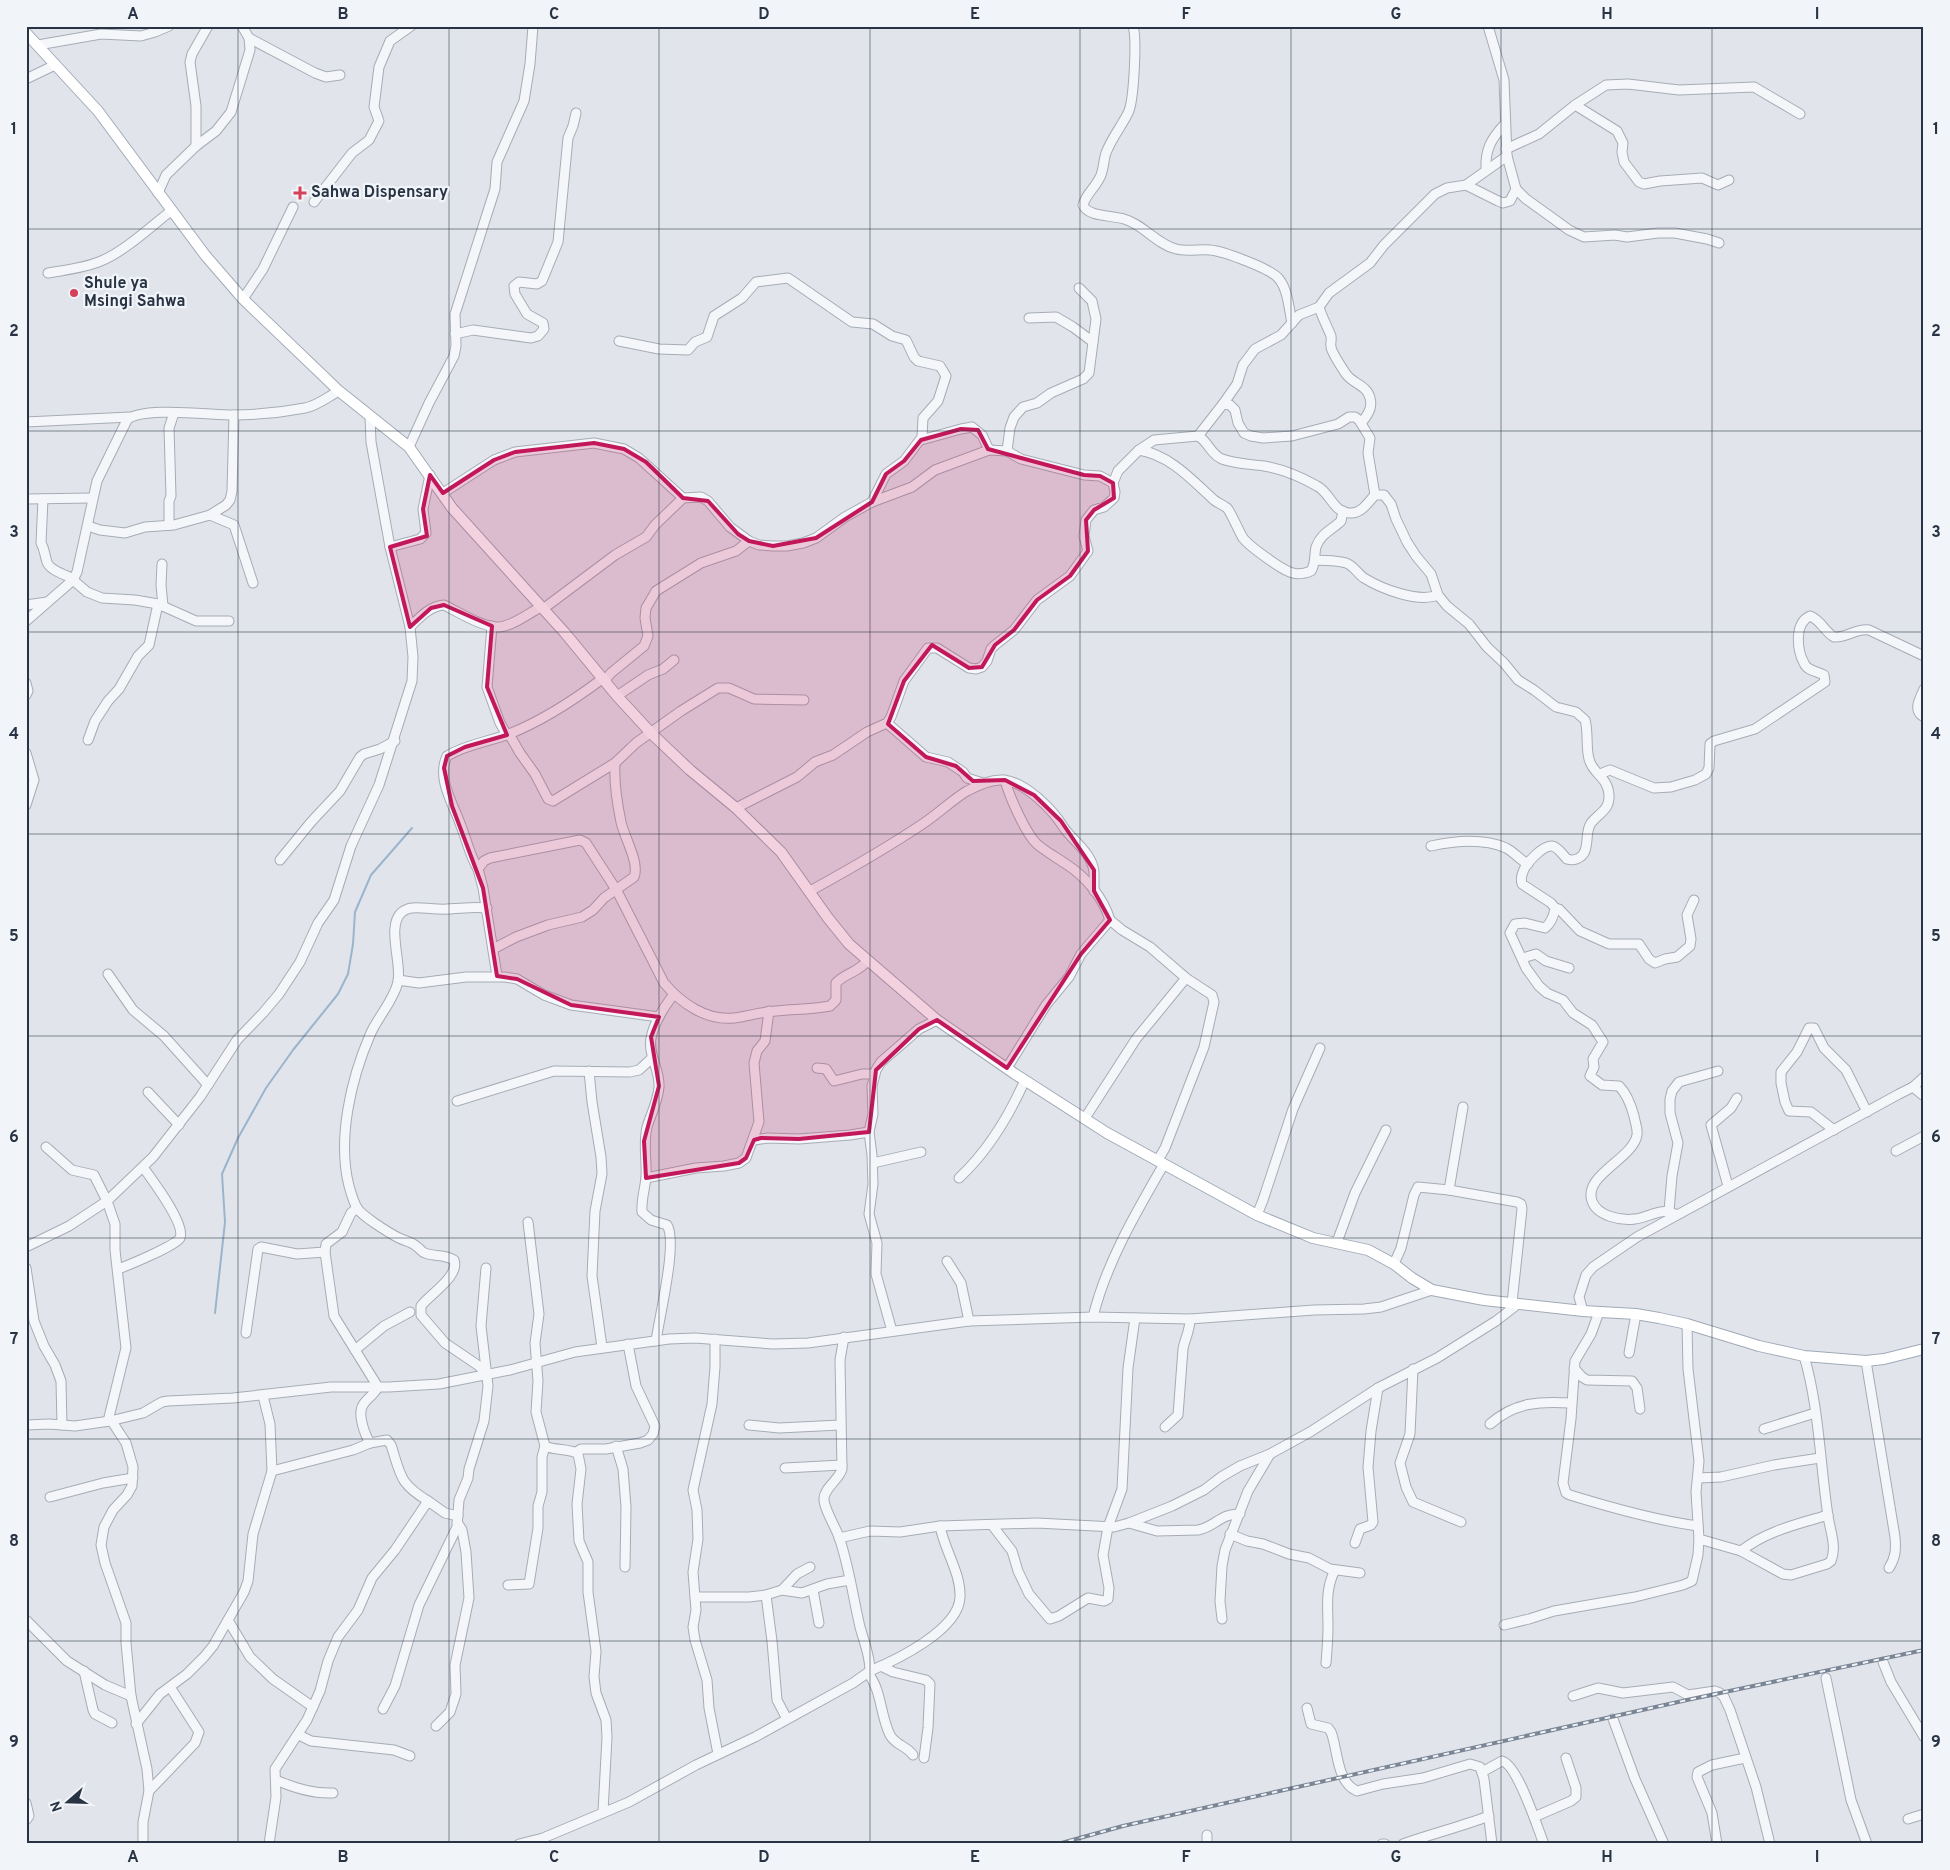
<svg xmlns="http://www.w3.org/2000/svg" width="1950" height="1870" font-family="Overpass,sans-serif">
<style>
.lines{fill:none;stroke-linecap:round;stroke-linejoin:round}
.stream{stroke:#9bb4cd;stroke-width:2}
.minor-casing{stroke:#a6acb6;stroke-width:11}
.major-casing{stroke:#a0aab7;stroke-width:12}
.minor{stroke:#f5f6f9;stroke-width:9}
.major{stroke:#fff;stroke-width:10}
.rail-casing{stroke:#7a8595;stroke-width:4}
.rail{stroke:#f1f4f8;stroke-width:2;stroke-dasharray:5.5;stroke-linecap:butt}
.marked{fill:#c2185b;fill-opacity:0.2;stroke:#c2185b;stroke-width:4;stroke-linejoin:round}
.grid{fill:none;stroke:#283344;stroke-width:1;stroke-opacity:0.55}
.poi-dot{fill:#d64059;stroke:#f1f4f8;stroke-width:2}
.labels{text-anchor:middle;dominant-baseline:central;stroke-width:4.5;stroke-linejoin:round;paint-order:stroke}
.poi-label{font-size:16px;font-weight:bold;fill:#283344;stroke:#f1f4f8;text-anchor:start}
.neatline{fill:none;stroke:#283344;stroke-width:2}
.grid-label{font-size:16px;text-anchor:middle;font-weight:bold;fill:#283344}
</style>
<rect width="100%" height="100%" fill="#e1e5eb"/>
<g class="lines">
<path class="stream" d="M215,1313L225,1222L222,1174L238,1138L266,1088L293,1050L338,994L348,974L353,944L355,912L371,875L412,828"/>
<defs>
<g id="minor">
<path d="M1133,26C1137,38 1134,102 1128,113C1121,127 1111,139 1106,153C1103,161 1104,172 1099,179C1094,189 1086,194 1083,205C1088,217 1111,215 1124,219C1143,224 1156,244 1176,249C1187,252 1199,249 1210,250C1223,251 1272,269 1279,279C1288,290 1289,309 1292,323"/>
<path d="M1488,26L1504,80L1507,156L1516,189L1526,199L1569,230L1584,237L1615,235L1627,237L1658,233H1675L1707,239L1719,243"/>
<path d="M249,38L315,73L326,77L340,75"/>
<path d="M38,45L101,34L141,36L155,32L169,26"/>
<path d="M26,79L55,65"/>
<path d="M1575,105L1617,131L1623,143L1622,152L1624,162L1639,182L1644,184L1660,181L1702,178L1718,185L1729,180"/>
<path d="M196,146V106L190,62L192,54L208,26"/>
<path d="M1506,149L1539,134L1575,105L1606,85L1628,84L1679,90L1754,87L1800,114"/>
<path d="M1486,169C1485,150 1491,139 1504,125"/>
<path d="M1466,185L1498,201L1503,203L1510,201L1516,189"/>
<path d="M158,193L166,175L196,146L216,131L231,112L250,50L249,38L242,26"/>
<path d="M314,202L352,153L369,140L379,121L374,107L379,67L390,41L411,26"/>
<path d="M48,273C65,270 85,268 101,261C125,251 150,227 171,211"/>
<path d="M243,299L263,269L293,207"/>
<path d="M1319,307C1322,317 1327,326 1331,336C1332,340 1330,343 1331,347C1332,353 1342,368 1346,374C1353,384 1367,385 1370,398C1373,408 1367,416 1361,423"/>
<path d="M1029,318L1056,317L1073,327L1093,342"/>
<path d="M455,334L473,330L531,338L538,336L544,329L543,323L527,314L515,294L514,286L519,282L537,284L542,281L558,242L568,138L573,126L576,113"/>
<path d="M1223,404L1237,384L1243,365L1255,349L1281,335L1299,315L1319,307L1329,293L1370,263L1384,245L1435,194L1447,188L1466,185L1507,156"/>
<path d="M26,422L130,417"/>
<path d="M1198,436L1223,404L1230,405L1235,410L1238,423L1244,433L1251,436L1263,438L1292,436L1338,424L1349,417H1355L1359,420L1370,438L1368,453L1375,495"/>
<path d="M921,440L961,429L972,427L982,435L989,450"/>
<path d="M409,447L429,403L454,356L456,346L455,314L495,189L497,162L524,101L530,64L533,26"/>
<path d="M1139,450C1170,455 1192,480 1214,500C1218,503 1223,505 1227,508C1231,512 1238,530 1243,538C1249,546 1283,571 1293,573C1299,575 1306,573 1311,571C1316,563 1314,555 1316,547C1321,533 1332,530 1341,521L1343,511"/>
<path d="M1007,451L1010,428L1014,417L1023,407L1037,403L1051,393L1083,379L1089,373L1096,319L1092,301L1079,288"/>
<path d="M443,493L494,460L515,452L594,443L624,449L639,458L683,498"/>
<path d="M26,499L92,498"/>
<path d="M43,499L41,543C45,550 44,553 47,562C49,570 66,575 74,579"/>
<path d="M872,502L912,487L935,470L989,450L1007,451L1021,459L1084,475L1100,476L1113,483"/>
<path d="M210,515L234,525L253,583"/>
<path d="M169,525V501L171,496L169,428L174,413"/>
<path d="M88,526L100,530L125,533L145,527L174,525L210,515L226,505L230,500L232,491L234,415"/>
<path d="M390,547L420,539L426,533L423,509L430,475"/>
<path d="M1315,560C1325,561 1336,560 1346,563C1353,565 1358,574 1364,578C1382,589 1418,603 1438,595"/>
<path d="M162,564L161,585L163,606"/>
<path d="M73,580L87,592L102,598L135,600L158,604L196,621H229"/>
<path d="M26,605L47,602"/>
<path d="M543,609L615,555L646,537L655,525L683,498L701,497L708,501L730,527L749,541L759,545L773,546H787L803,543L816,538L845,517L872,502L886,474L904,461L922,437L923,418L938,401L946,376L940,366L918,361L914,357L906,340L892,336L873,324L852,322L788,278L756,282L742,298L714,316L707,337L695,342L688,350L659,349L619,341"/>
<path d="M26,621L73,580L77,572L97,481L127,420C141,406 211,415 232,415C254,415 284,412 305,408C317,406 329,396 339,391"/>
<path d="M492,626L487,687L500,723L507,735"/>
<path d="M410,627C420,617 430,606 444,605C458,612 484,628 499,627C513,626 529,613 541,607"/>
<path d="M604,681L611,673L644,646L648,636L645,618L646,608L656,591L701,563L736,551L749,541"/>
<path d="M26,683L28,691L26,695"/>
<path d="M1924,689C1920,699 1912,710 1924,717"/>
<path d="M617,696L648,675L663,669L674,660"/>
<path d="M887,723L926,757L948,762L963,772L967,778L983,783"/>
<path d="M509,734L520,753L535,774L548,799L553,801L615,763L636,743L681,711L718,688H729L754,699L804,700"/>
<path d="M88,740L95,721L108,701L119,689L138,656L149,645L158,604"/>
<path d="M26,753L34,780L26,805"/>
<path d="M1600,774L1610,770L1654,788L1671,787L1695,780L1706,774L1709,768L1710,744L1714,741L1755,729L1825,682L1824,675C1817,671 1807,671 1804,663C1797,650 1794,623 1810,616C1821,620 1824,631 1834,637C1847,638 1856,628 1869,630L1924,656"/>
<path d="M1005,780C1009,796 1026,834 1037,844C1046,852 1056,857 1066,864C1086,877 1103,897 1110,920L1081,954L1069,977L1046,1005L1007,1068"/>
<path d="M736,808L797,777L815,762L833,755L867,732L887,723L891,717L904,681L928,648H937L969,668L976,669L982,667L987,661L991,649L995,645L1014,630L1037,600L1070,576L1088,551L1084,536L1086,520L1094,510L1104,507L1114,498L1115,492L1113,483L1118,471L1139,450L1154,440L1198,436C1208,441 1211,455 1222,459C1235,464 1250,464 1264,466C1281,469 1301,477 1317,486C1331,493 1333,514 1352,513C1363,512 1368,502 1375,495H1384L1391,504L1396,519L1407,542L1416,556L1431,574L1438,595L1447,606L1469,624L1487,647L1504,663L1518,680L1534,690L1556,707L1576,712L1585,720C1589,733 1585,750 1590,762C1595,775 1608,778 1609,795C1610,810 1599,813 1591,823C1585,832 1589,844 1584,853C1580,859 1573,861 1567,859C1563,855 1558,847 1552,846C1543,845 1525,864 1523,872C1521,876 1521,880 1522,884L1551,903L1555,908C1554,915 1551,923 1545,928L1525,923L1515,924L1510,933L1526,968L1539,986L1547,993L1563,1000L1573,1013L1592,1025L1603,1042L1593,1059L1594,1067L1590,1076L1602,1085L1619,1086C1627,1094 1631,1105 1634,1116C1635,1123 1638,1128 1637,1135C1633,1159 1583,1175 1592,1201C1597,1216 1621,1221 1635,1219C1650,1217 1661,1207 1675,1214"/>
<path d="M1431,846C1454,841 1483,838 1506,848C1514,852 1520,860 1528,864"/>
<path d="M280,860L311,822L340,791L360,757L364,754L380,749L395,741"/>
<path d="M478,869C470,856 467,841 461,826C454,805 436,779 447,756C467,744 488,742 509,734C542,721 574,700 602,679"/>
<path d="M810,891C850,869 887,848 924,823C939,813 952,800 967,791C978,785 991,779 1003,780C1026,782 1053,810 1064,828C1074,842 1092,853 1094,872C1094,878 1094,884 1094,891"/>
<path d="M487,908C470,906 455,910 438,909C429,909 420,907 412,908C408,908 405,910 402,912C386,925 402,963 398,982C393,1002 378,1016 370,1035C351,1079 337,1139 349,1186C351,1193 353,1201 357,1208C362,1216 389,1233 399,1238C405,1241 412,1242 416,1246C420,1248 421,1252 425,1253C435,1257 443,1254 454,1260C460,1276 430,1294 421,1306V1315L445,1343L479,1366L487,1375"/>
<path d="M1555,908L1559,909L1580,931L1609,944H1639L1649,959L1655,963L1665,959L1677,957L1690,946L1691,939L1687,915L1694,900"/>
<path d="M1110,920L1122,930L1150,947L1186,978L1212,995L1214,1002L1204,1047L1165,1148L1158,1160"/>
<path d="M493,949L516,937L548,925L582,917L593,910L604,898L634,877C640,863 624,837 621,822C617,803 614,782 615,763"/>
<path d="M1523,960L1526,957L1536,954L1546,961L1569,968"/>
<path d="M108,974L133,1010L164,1036L208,1085"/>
<path d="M497,976L483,888L478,869L484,861L490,858L580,840L586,843L617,891L664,983C681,1003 706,1021 734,1018C745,1017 756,1013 768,1012C788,1009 809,1010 830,1006L836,1000V983C845,973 859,972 867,961"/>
<path d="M398,980L419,983L466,977H505L517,979L544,995L571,1005L659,1017"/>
<path d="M817,1068L826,1069L834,1081L862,1074H875"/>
<path d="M589,1071L592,1102L601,1157L602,1174L595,1211L592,1276L602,1347"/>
<path d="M1913,1087L1924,1096"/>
<path d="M148,1092L179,1125"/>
<path d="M457,1101L554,1071L630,1072L639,1070L652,1058"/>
<path d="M1085,1118L1136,1039L1186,978"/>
<path d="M1834,1130L1811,1112L1789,1111L1785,1102L1781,1083V1072L1797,1052L1809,1028H1814L1824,1048L1846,1070L1867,1112"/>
<path d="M754,1140L768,1138L799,1139L850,1135L869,1132"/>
<path d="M46,1147L72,1170L94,1175L107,1201L115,1224V1250L126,1348L109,1417L126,1443L133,1467L132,1486L127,1495L113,1510L104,1527L101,1545L105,1563L126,1623V1643L131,1696L147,1769L149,1791L143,1822V1844"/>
<path d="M1896,1151L1924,1136"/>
<path d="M873,1163L921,1152"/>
<path d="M646,1178L696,1168L724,1166L739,1163L746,1158L759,1122L754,1063L757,1051L765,1041L769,1011"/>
<path d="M959,1178C988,1151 1009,1116 1025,1080"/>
<path d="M1728,1186L1711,1125L1731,1108L1737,1098"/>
<path d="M1449,1190L1463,1107"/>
<path d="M1669,1211L1672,1176L1678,1143L1670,1113V1099L1672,1091L1679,1082L1718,1071"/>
<path d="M1257,1215L1263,1200L1293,1109L1320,1048"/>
<path d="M528,1222L539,1314L535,1343L538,1381L536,1412L545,1446C555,1451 570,1448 578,1454L581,1469L577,1504L579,1541L588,1562V1592L596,1651L594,1677L596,1693L606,1720L607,1737L603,1812"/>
<path d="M1337,1242L1355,1193L1386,1130"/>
<path d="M26,1247L69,1226L107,1201L153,1157L200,1097L237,1040L263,1013L279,994L300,962L318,923L334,900L351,846L379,785L412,681L413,657L410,627L390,547L371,442L370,417"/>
<path d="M947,1261L961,1283L969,1321"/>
<path d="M1394,1264L1401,1248L1414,1195L1418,1187L1449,1190L1517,1202L1521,1204L1522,1209L1512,1303"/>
<path d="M26,1268L34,1321L44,1346L55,1365L61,1381L62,1425"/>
<path d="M118,1269C129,1265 175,1246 180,1238C186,1224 152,1180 143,1167"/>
<path d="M1583,1311L1579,1297L1586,1275L1593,1267L1637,1237L1899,1094L1913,1087L1924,1077"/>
<path d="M1599,1312L1591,1334L1575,1361L1571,1419L1563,1483L1566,1493L1570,1495C1612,1508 1654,1520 1698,1526"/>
<path d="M1093,1317C1106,1263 1137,1211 1164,1164"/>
<path d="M892,1331L876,1274L877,1243L869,1214L873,1184L872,1155L869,1132L873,1114L872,1086L876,1070L881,1062L919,1029L937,1020"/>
<path d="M246,1333L258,1249L261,1247L297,1254L325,1252"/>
<path d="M715,1339V1367L712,1404L693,1490L697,1510L698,1539L693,1572L696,1610L693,1627L695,1640L707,1680L709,1708L718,1754"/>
<path d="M656,1341C659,1318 678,1242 667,1225L651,1220L642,1212C641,1200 645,1189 646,1177C647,1160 643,1144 647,1127C651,1114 658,1101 659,1087C660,1069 648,1056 651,1038C654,1022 664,1007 674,994"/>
<path d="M355,1350L384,1326L410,1312"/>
<path d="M1629,1353L1636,1314"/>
<path d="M1866,1361L1895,1537C1896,1549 1896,1557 1889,1568"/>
<path d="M1574,1368L1582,1377L1587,1380L1632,1381L1637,1388L1640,1409"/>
<path d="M1413,1369L1410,1434L1400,1463L1406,1487L1413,1502L1461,1522"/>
<path d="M1490,1424C1515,1402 1540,1401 1571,1403"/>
<path d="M26,1425L49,1424L75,1426L110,1421L143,1413L162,1402L168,1401L233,1398L331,1387H389L439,1384L510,1370L575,1352L669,1339L695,1338L773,1344L808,1343L969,1321L1093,1317L1190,1319L1314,1310L1364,1309L1381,1307L1432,1290"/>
<path d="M749,1425L779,1428L840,1425"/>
<path d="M1165,1427L1178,1415L1183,1349C1185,1338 1190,1331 1190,1319"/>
<path d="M1764,1429L1815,1413"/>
<path d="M370,1443L387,1440L391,1445C401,1476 399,1483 428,1501"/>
<path d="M616,1446L623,1469L626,1507L625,1567"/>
<path d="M576,1452L581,1449H606L640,1443L648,1440L653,1434L655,1426L636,1386L628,1344"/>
<path d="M785,1468L842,1465"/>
<path d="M272,1471L353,1450L370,1443C365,1435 357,1414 363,1405C366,1399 373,1396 378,1387L334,1316L325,1252L326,1244L342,1232L351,1213L357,1208"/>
<path d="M1698,1478L1721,1477L1774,1465L1820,1458"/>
<path d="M50,1497L103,1483L133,1478"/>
<path d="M1129,1523L1157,1531L1198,1530C1215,1527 1221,1513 1240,1514"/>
<path d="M992,1525L1012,1551L1018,1571L1029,1594L1050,1619L1059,1616L1088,1598L1104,1601L1108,1599L1109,1588L1103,1555L1108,1527L1122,1489L1128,1368L1135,1318"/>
<path d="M1230,1534L1247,1541L1263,1544L1289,1554L1309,1558L1330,1569L1360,1573"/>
<path d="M839,1538L870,1531L900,1532L940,1526L1037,1523L1114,1527L1129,1523L1172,1506L1204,1490L1221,1477L1240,1466L1270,1454L1310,1432L1378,1388L1437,1358L1496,1321L1518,1304"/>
<path d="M1699,1539L1741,1551L1783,1574L1791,1575L1827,1564L1831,1561C1837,1547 1830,1530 1828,1516C1820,1463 1819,1406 1804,1356"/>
<path d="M1355,1543L1360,1529L1371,1525L1373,1522L1368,1467L1371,1431L1378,1388"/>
<path d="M1741,1551C1766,1531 1798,1524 1828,1515"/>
<path d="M508,1585L529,1584L538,1528V1506L542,1492V1457L545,1446"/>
<path d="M782,1590L797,1574L810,1567"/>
<path d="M813,1590L819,1623"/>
<path d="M766,1595L772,1641L777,1700L787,1719"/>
<path d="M695,1597H749L766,1595L782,1590L802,1593L827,1584L850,1580"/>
<path d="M1222,1619L1220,1601L1222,1566L1225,1550L1248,1491L1270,1454"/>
<path d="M26,1620L67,1661L105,1685L131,1696"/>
<path d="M228,1620L250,1657L273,1679L313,1707"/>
<path d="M1504,1625L1529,1619L1554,1611L1635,1597L1683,1585L1692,1581L1698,1555L1699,1539L1696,1492L1699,1461L1688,1369L1687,1324"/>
<path d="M1883,1662L1891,1682L1924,1737"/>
<path d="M1326,1663C1327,1651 1328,1639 1328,1627C1328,1607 1325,1589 1335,1570"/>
<path d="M881,1666L893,1672L926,1680L930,1684L928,1728L924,1758"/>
<path d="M84,1671L93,1710L95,1714L112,1723"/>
<path d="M870,1671C896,1660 959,1630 960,1597C961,1573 944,1549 940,1526"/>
<path d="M868,1673C882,1691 880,1715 890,1735C895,1745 907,1746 913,1755"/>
<path d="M1826,1678L1851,1800L1867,1844"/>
<path d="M1573,1696L1598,1688L1623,1693L1673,1687L1688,1695L1715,1691L1720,1693L1724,1697L1730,1710L1756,1787L1770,1844"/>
<path d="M1307,1708L1311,1724L1328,1728L1331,1732C1338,1749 1336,1782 1357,1791L1383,1784L1423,1778L1470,1764L1480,1767L1484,1779L1492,1844"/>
<path d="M383,1709L395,1686L419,1605L457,1527L459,1500L468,1478L469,1469L484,1421L488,1386L481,1326L486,1268"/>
<path d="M1613,1719L1635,1779L1664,1844"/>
<path d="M136,1724L160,1694L187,1674L204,1657L213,1646L244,1592L248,1581L253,1534L272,1471L270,1424L263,1396"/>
<path d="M436,1726L450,1712L456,1694L455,1665L469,1598L466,1552L462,1530L457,1522"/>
<path d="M299,1735L311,1741L394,1750L410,1756"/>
<path d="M1482,1772L1502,1761C1518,1765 1537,1827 1544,1844"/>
<path d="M276,1780C294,1788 313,1794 333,1793"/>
<path d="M149,1791L195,1743L199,1732L170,1687"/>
<path d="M26,1803L29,1816L26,1820"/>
<path d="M1534,1817L1571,1801L1576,1797V1788L1566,1758"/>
<path d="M1908,1819L1924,1814"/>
<path d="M1207,1835V1844"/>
<path d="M269,1844L276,1797L275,1769L307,1720L320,1691L328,1661L338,1637L358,1610L372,1578L395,1550L428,1501L445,1513L458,1516"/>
<path d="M519,1844L543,1838L629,1802L696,1765L755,1737L853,1683L870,1671C870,1655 864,1642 860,1627C853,1597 849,1566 839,1537C836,1528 823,1507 824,1498C825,1487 839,1480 842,1469L840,1360L844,1337"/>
<path d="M1382,1844H1385"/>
<path d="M1403,1844C1431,1834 1460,1827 1489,1816"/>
<path d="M1717,1844L1712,1813L1697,1777L1698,1772L1712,1765L1745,1758"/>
</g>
<path id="major" d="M26,33L98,111L205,255L243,299L339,391L409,447L452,508L565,633L617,696L652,734L690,770L736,808L781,852L828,918L849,944L937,1020L1015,1074L1107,1133L1257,1215L1313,1238L1368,1250L1394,1264L1412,1278L1432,1290L1484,1300L1583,1311L1636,1314L1659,1318L1687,1324L1759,1346L1804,1356L1866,1361L1884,1359L1924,1349"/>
</defs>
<use href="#minor" class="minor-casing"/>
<use href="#major" class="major-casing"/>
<use href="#minor" class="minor"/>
<use href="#major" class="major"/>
<defs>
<path id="rail" d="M1058,1844L1123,1826L1687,1700L1924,1650"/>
</defs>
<use href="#rail" class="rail-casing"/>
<use href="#rail" class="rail"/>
</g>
<path class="marked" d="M961,429L978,430L988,449L1084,475L1100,476L1113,483L1114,498L1094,510L1086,520L1088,551L1070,576L1037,600L1014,630L995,645L982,667L969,668L932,645L904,681L888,724L926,757L956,766L973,781L1005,780L1034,795L1061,821L1094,870V891L1110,920L1081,954L1007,1068L937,1020L919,1029L876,1070L869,1132L799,1139L761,1138L754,1140L746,1158L739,1163L646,1178L644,1141L659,1086L651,1037L659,1017L571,1005L517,979L497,976L483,888L452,806L444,768L447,756L465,747L507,735L487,687L492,626L444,605L431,608L410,627L390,547L427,536L423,509L430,475L443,493L494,460L515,452L594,443L624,449L646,462L683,498L708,501L738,534L749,541L773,546L816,538L872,502L886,474L904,461L921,440Z"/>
<path class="grid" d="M238,26V1844M449,26V1844M659,26V1844M870,26V1844M1080,26V1844M1291,26V1844M1501,26V1844M1712,26V1844M26,229H1924M26,431H1924M26,632H1924M26,834H1924M26,1036H1924M26,1238H1924M26,1439H1924M26,1641H1924"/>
<g class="poi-dot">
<path d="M297.5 185.5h5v5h5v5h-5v5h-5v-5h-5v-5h5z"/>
<circle cx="74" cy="293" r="5"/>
</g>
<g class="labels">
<g class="poi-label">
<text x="311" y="193">Sahwa Dispensary</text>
<text x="84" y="284">Shule ya<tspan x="84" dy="18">Msingi Sahwa</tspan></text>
</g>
</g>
<rect width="1950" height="1870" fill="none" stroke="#f1f4f8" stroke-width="55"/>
<g transform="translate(68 1802) rotate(250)" stroke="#f1f4f8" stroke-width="4" paint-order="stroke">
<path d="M0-4L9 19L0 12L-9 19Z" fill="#283344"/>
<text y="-8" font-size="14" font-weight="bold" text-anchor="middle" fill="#283344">N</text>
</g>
<rect x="28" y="28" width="1894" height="1814" class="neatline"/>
<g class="grid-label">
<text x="133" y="19">A</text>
<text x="343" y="19">B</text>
<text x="554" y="19">C</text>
<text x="764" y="19">D</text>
<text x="975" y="19">E</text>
<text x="1186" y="19">F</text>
<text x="1396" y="19">G</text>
<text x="1607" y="19">H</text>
<text x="1817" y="19">I</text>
<text x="14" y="134">1</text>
<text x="1936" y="134">1</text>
<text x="14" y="336">2</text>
<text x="1936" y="336">2</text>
<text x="14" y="537">3</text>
<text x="1936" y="537">3</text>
<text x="14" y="739">4</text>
<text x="1936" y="739">4</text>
<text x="14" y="941">5</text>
<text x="1936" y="941">5</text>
<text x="14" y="1142">6</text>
<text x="1936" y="1142">6</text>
<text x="14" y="1344">7</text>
<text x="1936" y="1344">7</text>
<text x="14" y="1546">8</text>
<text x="1936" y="1546">8</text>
<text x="14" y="1747">9</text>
<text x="1936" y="1747">9</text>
<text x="133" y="1862">A</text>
<text x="343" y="1862">B</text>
<text x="554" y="1862">C</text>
<text x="764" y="1862">D</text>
<text x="975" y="1862">E</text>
<text x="1186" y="1862">F</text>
<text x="1396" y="1862">G</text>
<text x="1607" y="1862">H</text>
<text x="1817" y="1862">I</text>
</g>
</svg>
